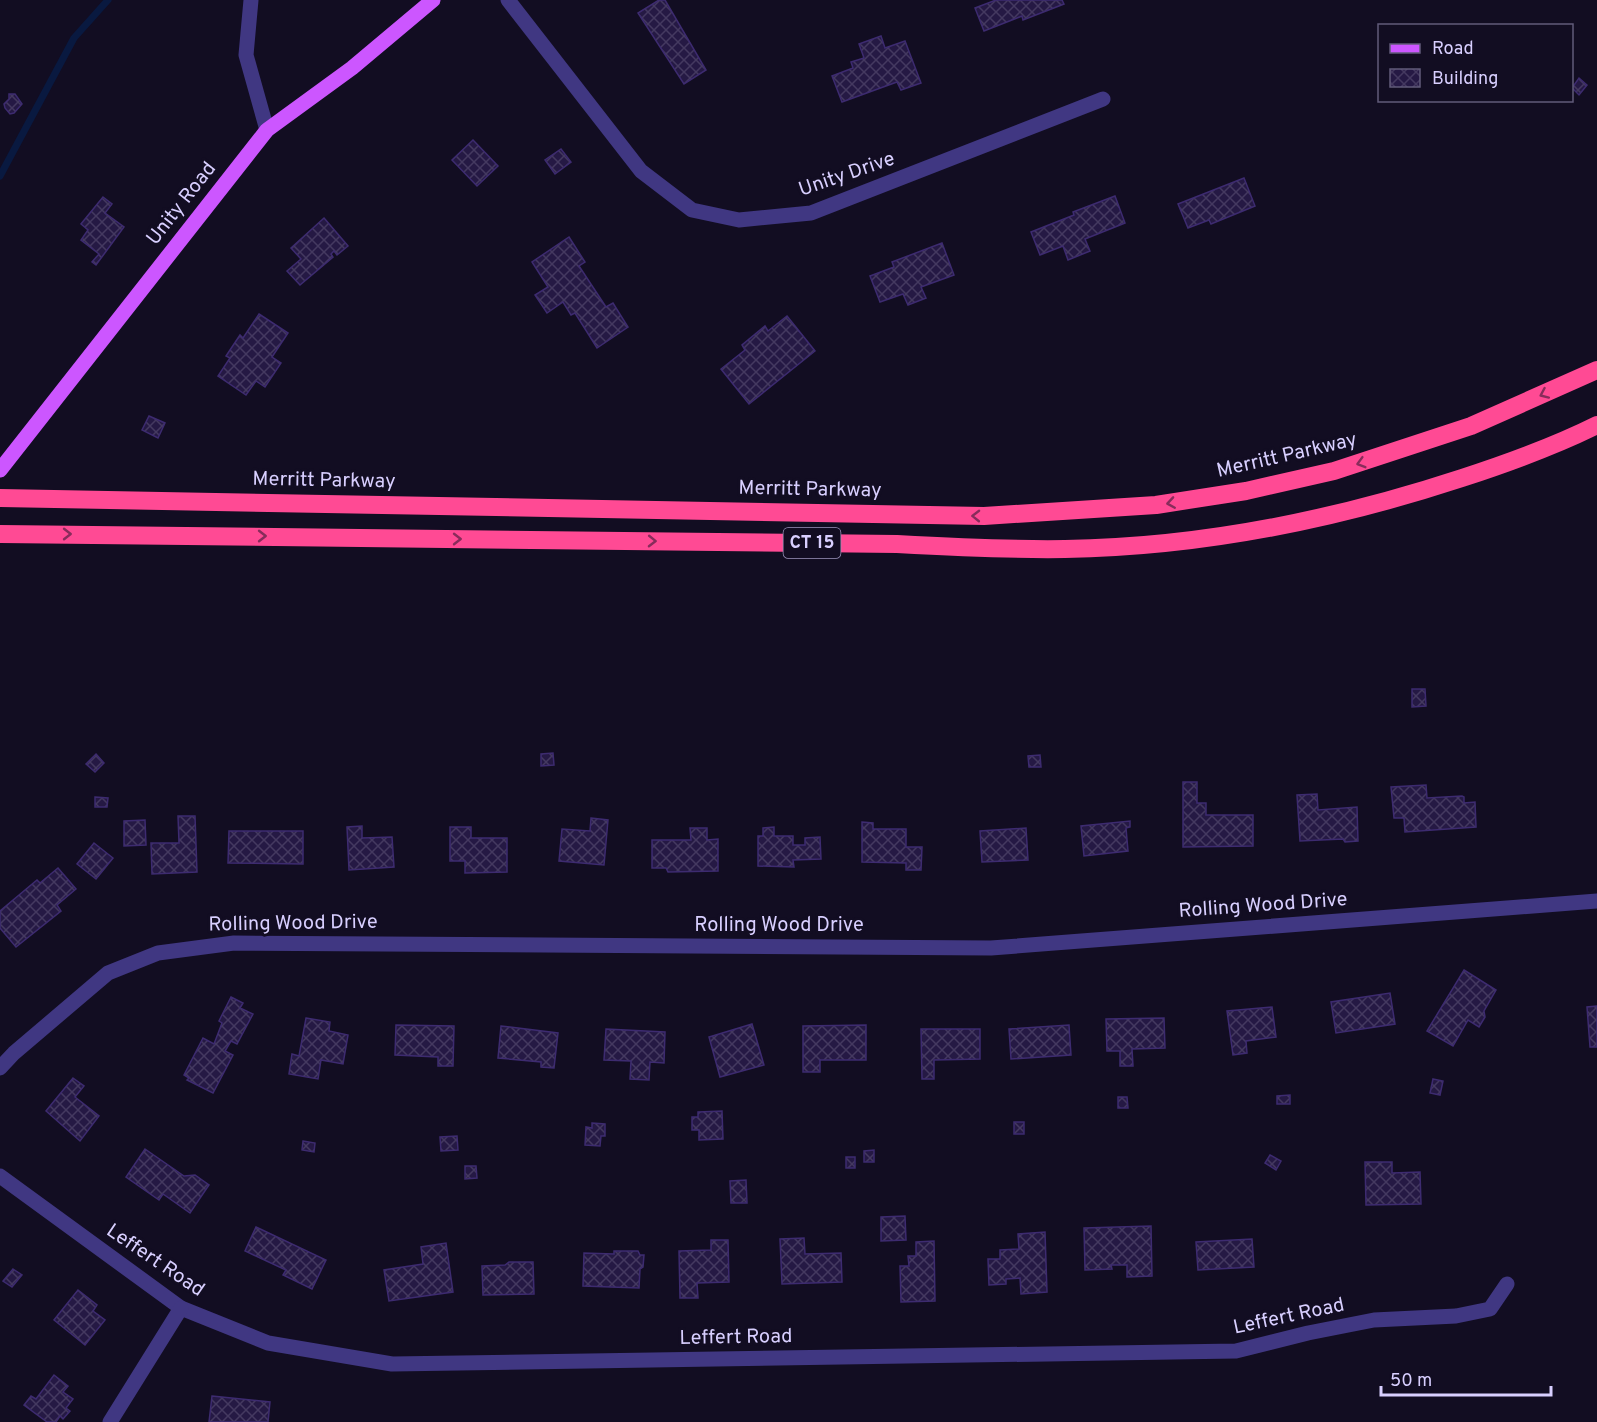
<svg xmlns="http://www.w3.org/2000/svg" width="1597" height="1422" font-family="Overpass,sans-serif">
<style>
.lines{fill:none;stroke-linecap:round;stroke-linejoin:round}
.stream{stroke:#091940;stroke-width:7}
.building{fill:url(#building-cross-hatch);stroke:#3d2b70;stroke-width:1.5}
.minor{stroke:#403782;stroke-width:15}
.major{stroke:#cc56ff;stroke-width:15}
.highway{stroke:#ff4a94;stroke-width:18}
.oneway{stroke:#882c5b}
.labels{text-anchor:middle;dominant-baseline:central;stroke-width:6;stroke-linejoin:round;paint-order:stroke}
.shield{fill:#120d22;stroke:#9d95bd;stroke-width:1.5}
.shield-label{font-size:18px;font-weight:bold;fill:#d8cfff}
.street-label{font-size:20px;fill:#d8cfff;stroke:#120d22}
</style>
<defs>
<pattern id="building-cross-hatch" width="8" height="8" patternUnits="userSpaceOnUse" patternTransform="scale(1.5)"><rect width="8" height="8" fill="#251944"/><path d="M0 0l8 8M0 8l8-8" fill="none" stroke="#443960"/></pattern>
</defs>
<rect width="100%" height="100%" fill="#120d22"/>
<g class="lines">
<path class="stream" d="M0,176L74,38L108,0"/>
</g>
<g class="building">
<path d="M659,0H665L706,70L684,84L638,13Z"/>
<path d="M996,0H1062L1064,4L1023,20L1022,16L984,31L975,8Z"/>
<path d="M881,36L885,48L905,41L921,83L901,90L897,82L842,102L832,76L853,68L851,62L864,58L859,44Z"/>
<path d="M1579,78L1587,85L1579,95L1572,88Z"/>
<path d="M9,94H15L22,104L14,113L10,114L5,108L4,104L9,99Z"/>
<path d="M473,140L498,166L477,186L452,160Z"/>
<path d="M561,149L571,162L555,174L545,160Z"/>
<path d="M1244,178L1255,206L1211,224L1209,220L1188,228L1178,204Z"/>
<path d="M1115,196L1125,223L1085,239L1090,251L1068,260L1063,246L1040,255L1031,232L1074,215L1073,212Z"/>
<path d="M103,197L112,204L105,213L124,227L96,265L92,262L99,254L81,240L88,230L81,224Z"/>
<path d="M324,218L348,246L337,255L334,251L331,254L333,257L300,285L287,271L301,259L291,248Z"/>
<path d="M569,237L585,262L579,266L606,307L613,303L628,327L597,348L575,313L571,315L563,302L547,313L535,295L548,287L532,262Z"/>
<path d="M942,243L954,275L921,287L926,298L908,305L903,294L880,302L870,276L894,267L892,262Z"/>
<path d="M259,314L288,333L272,357L281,363L265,387L256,381L246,395L218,376L230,358L226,356L240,335L243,338Z"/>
<path d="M787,316L815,351L749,404L721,369L745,350L742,345L765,326L768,331Z"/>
<path d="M149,416L165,423L158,438L142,430Z"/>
<path d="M1412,689H1425L1426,706L1412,707Z"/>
<path d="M553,753L554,765L541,766V754Z"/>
<path d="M96,754L104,763L95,772L86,764Z"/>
<path d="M1040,755L1041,767H1029L1028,756Z"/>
<path d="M1183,782H1197V803H1206V815H1253V846L1183,847Z"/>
<path d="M1426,785L1427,798L1462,796L1464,797V803L1475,802L1476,827L1405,832L1404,818H1394L1391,787Z"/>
<path d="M1317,794L1318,810L1357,807L1358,841L1345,842L1343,839L1300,841L1297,795Z"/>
<path d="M95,797L108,798L107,807H95Z"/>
<path d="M178,816H195L197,872L152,874L151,843H179Z"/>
<path d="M591,818L608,820L604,865L559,861L562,829L590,831Z"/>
<path d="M145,820L146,845L124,846V821Z"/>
<path d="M1130,821V827L1126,828L1128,851L1084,856L1081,826Z"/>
<path d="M862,822L873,823V829H906V847H922L921,870H906V863L862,862Z"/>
<path d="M362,826V838L392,837L394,867L349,870L347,827Z"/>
<path d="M450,827H471V838H507V872L465,873V861H450Z"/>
<path d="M774,827V836H793V845H805V838L820,837L821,859L793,860L794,867L758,866V836H763V828Z"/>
<path d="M690,828H707V840L718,839V871L668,872L666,868H652V840H691Z"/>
<path d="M1026,828L1028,860L982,862L980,831Z"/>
<path d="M229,831H303V864L228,863Z"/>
<path d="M94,843L113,858L96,879L77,864Z"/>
<path d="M58,868L76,889L57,905L61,911L16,947L0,928V911L37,880L40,883Z"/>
<path d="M1464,970L1496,990L1484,1011L1485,1017L1479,1027L1468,1020L1453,1046L1427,1031Z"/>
<path d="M1390,993L1395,1024L1336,1033L1331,1002Z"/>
<path d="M231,997L243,1003L240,1008L253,1014L237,1044L231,1041L225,1051L233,1055L213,1093L187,1080L189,1078L184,1075L203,1038L214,1044L222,1023L219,1021Z"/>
<path d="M1597,1006V1047H1590L1587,1007Z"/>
<path d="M1272,1007L1276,1037L1246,1041L1247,1053L1233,1055L1227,1011Z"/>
<path d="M306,1018L330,1022L329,1031L348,1035L343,1064L321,1060L318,1079L289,1074L292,1054L299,1056Z"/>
<path d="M1164,1018L1165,1048L1132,1049L1133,1066H1120V1051H1107L1106,1019Z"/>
<path d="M752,1024L764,1065L720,1077L709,1037Z"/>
<path d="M396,1025L454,1026L453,1066H438V1057L395,1055Z"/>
<path d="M866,1025V1060H820V1072H803V1026Z"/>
<path d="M1069,1025L1071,1055L1011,1059L1009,1029Z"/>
<path d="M501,1026L558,1033L554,1068L541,1067V1062L498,1058Z"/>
<path d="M606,1029L665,1032L664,1063L650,1062L649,1080L630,1079L631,1061L604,1060Z"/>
<path d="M921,1029H980V1059L934,1060V1079H922Z"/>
<path d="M73,1078L84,1086L75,1097L99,1116L80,1141L46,1111Z"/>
<path d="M1433,1079L1443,1081L1440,1095L1430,1093Z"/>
<path d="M1290,1095V1104H1277V1096Z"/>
<path d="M1118,1097H1127L1128,1108H1118Z"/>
<path d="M722,1111L723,1139L699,1140V1130H692V1117H698V1112Z"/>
<rect x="1014" y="1122" width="10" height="12"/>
<path d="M592,1123L605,1124V1136H601L600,1146L585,1145L586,1127L592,1128Z"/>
<path d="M457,1136L458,1150L441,1151L440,1137Z"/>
<path d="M303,1141L315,1143L314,1152L302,1150Z"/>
<path d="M145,1149L184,1176L195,1175L209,1185L190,1213L163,1194L159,1200L126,1177Z"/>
<path d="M874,1150V1162H864V1151Z"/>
<path d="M1270,1155L1281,1161L1276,1170L1265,1163Z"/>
<rect x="846" y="1157" width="9" height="11"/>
<path d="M1365,1162H1392V1173L1420,1172L1421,1204L1366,1205Z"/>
<path d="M465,1166H476L477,1178L465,1179Z"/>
<path d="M746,1180L747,1203H731L730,1181Z"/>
<path d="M905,1216L906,1240L881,1241V1217Z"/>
<path d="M1151,1226L1152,1276L1127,1277V1265H1111L1112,1269L1085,1270L1084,1228Z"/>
<path d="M256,1227L326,1260L312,1289L283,1275L286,1270L245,1251Z"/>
<path d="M1045,1232L1047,1292L1021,1294L1020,1278L1006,1279V1284L989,1285L988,1259H1000V1250L1019,1249L1018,1234Z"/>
<path d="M804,1238L805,1254L841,1253L842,1282L782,1284L780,1239Z"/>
<path d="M1252,1239L1254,1267L1198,1270L1196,1242Z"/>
<path d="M711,1240H728L729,1282L697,1283L698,1298H680L679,1251L711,1250Z"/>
<path d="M934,1241L935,1301L901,1302L900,1266H909L908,1256H916V1242Z"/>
<path d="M446,1243L453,1292L389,1301L384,1270L423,1264L421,1247Z"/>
<path d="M614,1251H638L640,1255H644L643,1267L640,1269L639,1288L583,1286L584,1253L614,1254Z"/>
<path d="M509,1262H533L534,1294L483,1295L482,1266L505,1265Z"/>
<path d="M13,1269L22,1275L12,1287L3,1281Z"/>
<path d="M78,1290L97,1305L93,1311L105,1320L85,1345L54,1320Z"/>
<path d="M54,1375L68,1386L63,1392L73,1399L66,1408L70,1411L63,1419L60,1416L56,1422H47L24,1405L31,1396L36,1399Z"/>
<path d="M212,1396L270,1402L268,1422H209Z"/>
</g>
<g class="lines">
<g class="minor">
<path d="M251,0L246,55L267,130"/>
<path d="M508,0L641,171L692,210L739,220L811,213L1103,99"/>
<path d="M0,1068L14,1053L108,973L158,953L234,943L991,948L1597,901"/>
<path d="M0,1176L181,1308L268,1343L392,1364L1236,1351L1308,1333L1374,1320L1456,1316L1490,1309L1507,1284"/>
<path d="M110,1422L181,1308"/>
</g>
<path class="major" d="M0,470L267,130L352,68L433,0"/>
<g class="highway">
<path d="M0,498L984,516L1156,505L1246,491L1334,471L1471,426L1597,370"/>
<path d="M0,534L897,544C953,547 1009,550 1065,549C1199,547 1334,520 1462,478C1508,463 1553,447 1597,425"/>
</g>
</g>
<defs><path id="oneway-chevron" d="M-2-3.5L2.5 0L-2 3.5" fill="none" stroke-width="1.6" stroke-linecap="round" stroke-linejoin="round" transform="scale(1.5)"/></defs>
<g class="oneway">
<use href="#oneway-chevron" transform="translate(1544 394) rotate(156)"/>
<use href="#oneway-chevron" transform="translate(1361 463) rotate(164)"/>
<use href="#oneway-chevron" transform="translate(1171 503) rotate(171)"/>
<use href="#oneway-chevron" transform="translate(976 516) rotate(-179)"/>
<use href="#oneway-chevron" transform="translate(67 534)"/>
<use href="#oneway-chevron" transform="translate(262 536)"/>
<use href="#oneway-chevron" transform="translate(457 539)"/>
<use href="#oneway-chevron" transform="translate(652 541) rotate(1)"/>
</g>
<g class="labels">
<rect class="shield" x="783.5" y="528" width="57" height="30" rx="4.5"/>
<g class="shield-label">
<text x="812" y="543">CT 15</text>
</g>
<g class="street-label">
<text transform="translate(847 175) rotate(-19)">Unity Drive</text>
<text transform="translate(182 204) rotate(-52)">Unity Road</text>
<text transform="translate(1287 456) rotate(-13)">Merritt Parkway</text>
<text transform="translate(324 481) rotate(1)">Merritt Parkway</text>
<text transform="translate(810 490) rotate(1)">Merritt Parkway</text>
<text transform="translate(1263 906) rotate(-4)">Rolling Wood Drive</text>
<text transform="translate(293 924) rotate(-1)">Rolling Wood Drive</text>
<text x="779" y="926">Rolling Wood Drive</text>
<text transform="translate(155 1261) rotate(34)">Leffert Road</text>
<text transform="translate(1289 1317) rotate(-12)">Leffert Road</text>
<text transform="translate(736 1338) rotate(-1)">Leffert Road</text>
</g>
</g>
<rect x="1378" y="24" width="195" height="78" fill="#120d22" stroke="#615b7a" stroke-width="1.5"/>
<rect x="1390" y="44" width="30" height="9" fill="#cc56ff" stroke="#615b7a" stroke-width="1.5"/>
<text x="1432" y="54" font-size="18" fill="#d8cfff">Road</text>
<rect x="1390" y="69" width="30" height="18" fill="url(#building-cross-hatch)" stroke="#615b7a" stroke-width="1.5"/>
<text x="1432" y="84" font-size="18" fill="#d8cfff">Building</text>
<path d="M1381 1386v9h170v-9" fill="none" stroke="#d8cfff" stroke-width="3"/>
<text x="1390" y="1386" font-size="18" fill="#d8cfff" stroke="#120d22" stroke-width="4.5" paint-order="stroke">50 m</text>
</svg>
